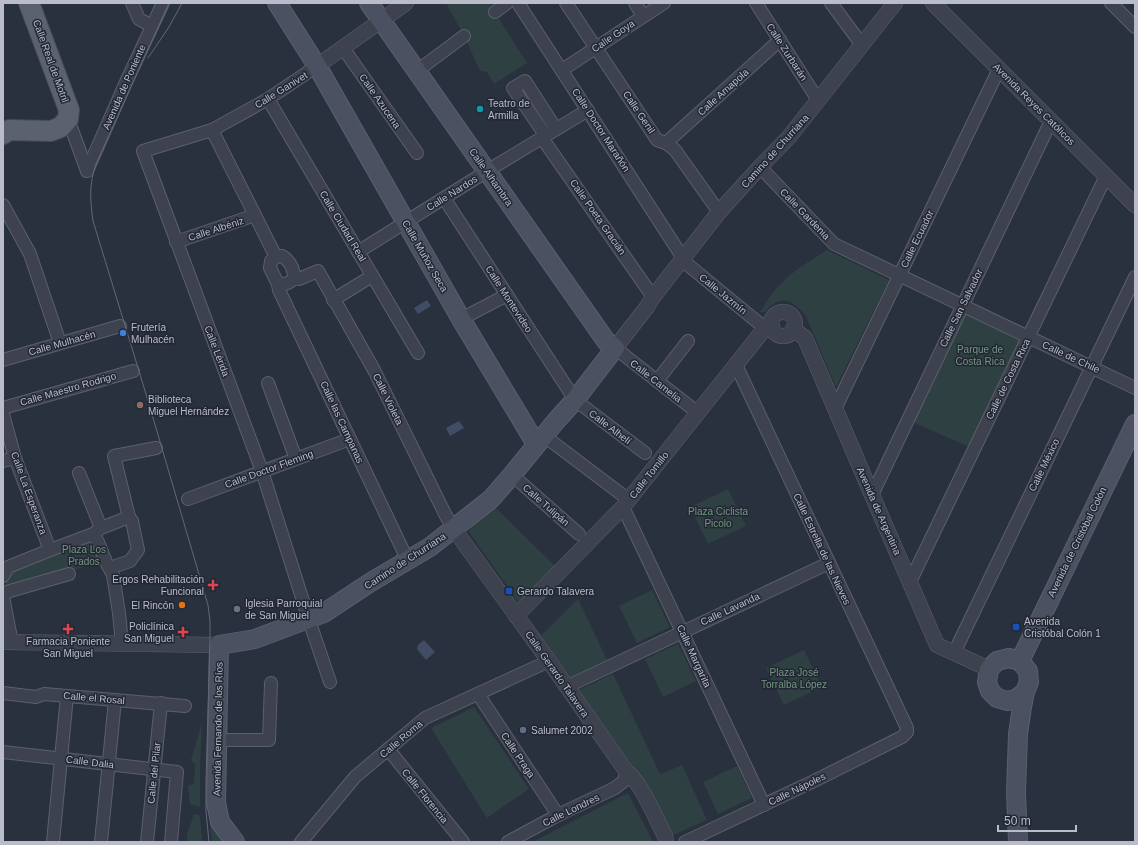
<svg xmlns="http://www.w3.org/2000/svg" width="1138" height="845" font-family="Arial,sans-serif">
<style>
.green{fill:#2f4043}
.water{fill:#414c65}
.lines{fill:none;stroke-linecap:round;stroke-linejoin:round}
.minor-casing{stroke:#5b606c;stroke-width:14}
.tertiary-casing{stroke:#5b606c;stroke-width:16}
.secondary-casing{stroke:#5b606c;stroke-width:20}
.primary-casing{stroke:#474b57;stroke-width:22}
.minor{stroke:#3d424e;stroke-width:12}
.tertiary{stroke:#3d424e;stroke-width:15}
.secondary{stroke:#4c5161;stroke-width:18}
.primary{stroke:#5b616e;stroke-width:20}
.tram{stroke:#626877;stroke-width:1}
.culture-dot{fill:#0f9aa8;stroke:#222734;stroke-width:1.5}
.shop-dot{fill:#3f7fe0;stroke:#222734;stroke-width:1.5}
.education-dot{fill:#8d6e63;stroke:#222734;stroke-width:1.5}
.health-dot{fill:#e0444e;stroke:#222734;stroke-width:1.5}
.transit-dot{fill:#1a4fb4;stroke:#222734;stroke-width:1.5}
.food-dot{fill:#e8710a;stroke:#222734;stroke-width:1.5}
.worship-dot{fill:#6b7280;stroke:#222734;stroke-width:1.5}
.service-dot{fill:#5c6f8a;stroke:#222734;stroke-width:1.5}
.labels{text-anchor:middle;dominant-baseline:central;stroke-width:3;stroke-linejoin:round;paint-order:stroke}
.street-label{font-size:10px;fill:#babdc9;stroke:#222734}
.poi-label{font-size:10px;fill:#babdc9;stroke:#222734;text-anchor:start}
.park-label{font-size:10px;fill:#749780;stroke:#222734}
</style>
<rect width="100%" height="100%" fill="#29303e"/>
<g class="green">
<path d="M446,3H489L527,63L494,84L487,72L480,71L464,36Z"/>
<path d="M827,250L889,280L836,387L806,316C793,300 780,293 765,312H760C765,305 769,297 774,291C789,273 808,262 827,250Z"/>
<path d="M965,311L1024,338L971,448L911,421Z"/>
<path d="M728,489L746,526L708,544L690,507Z"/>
<path d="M495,507L556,567L519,603L471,535L469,531L473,524Z"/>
<path d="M89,540L94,543L100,562L8,590L4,579L10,569Z"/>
<path d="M652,590L670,627L637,643L619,606Z"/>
<path d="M578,599L607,660L571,677L541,636Z"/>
<path d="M678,644L696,681L663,697L645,659Z"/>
<path d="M804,650L822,687L784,705L766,668Z"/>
<path d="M613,674L660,774L682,765L707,820L671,836L644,782L579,690Z"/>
<path d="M474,707L529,789L487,818L431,728Z"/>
<path d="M202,723L200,767V807L190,804L188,786L194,783L195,764L191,760Z"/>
<path d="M737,766L752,798L718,814L703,782Z"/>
<path d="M628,793L653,842H532Z"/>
<path d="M194,814L200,815L202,842H187V834Z"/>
<path d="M213,814L227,842H212L209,815Z"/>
</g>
<g class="water">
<path d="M427,300L431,306L418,314L414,308Z"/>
<path d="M459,421L464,428L450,436L446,428Z"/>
<path d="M424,640L435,652L426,660L417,649L418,645Z"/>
</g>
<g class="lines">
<defs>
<g id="minor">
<path d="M132,3L139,19L152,26"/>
<path d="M518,3L683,258"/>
<path d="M566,3L657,140L666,143L675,150L719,212"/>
<path d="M635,3L643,16"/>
<path d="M756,3L818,100"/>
<path d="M831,3L862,45"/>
<path d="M1111,3L1135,27"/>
<path d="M495,12L507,3"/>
<path d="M343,48L417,153"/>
<path d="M317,66L268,99L212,130L143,151L262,471L309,620L330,682"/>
<path d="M562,70L664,3"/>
<path d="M417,71L464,36"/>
<path d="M268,99L418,353"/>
<path d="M68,119L87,171"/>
<path d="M212,130L276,257"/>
<path d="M546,136L513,88L525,81L556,129"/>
<path d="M542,138L653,297"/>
<path d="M666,143L780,40"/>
<path d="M760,167L834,244L1135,388"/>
<path d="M87,171L126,82L163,3"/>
<path d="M444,198L575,400L645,453"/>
<path d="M3,205L30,254L60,343"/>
<path d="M176,242L255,215"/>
<path d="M358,252L487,171L588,110"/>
<path d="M282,256C290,261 294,269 294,278C289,284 286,284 278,284L270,268L271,261L276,257Z"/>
<path d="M682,260L765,328"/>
<path d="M294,278L299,279L318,271L374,370L446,516L454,529"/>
<path d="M278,284L279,290L408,561"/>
<path d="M333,300L372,276"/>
<path d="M461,319L507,295"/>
<path d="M615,348L698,413"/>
<path d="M3,360L120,326"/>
<path d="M657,381L688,341"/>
<path d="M268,383L296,459"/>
<path d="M3,408L133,371"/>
<path d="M835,409L999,69"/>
<path d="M3,414L15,458L50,550"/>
<path d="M543,435L629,500"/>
<path d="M3,461L15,458"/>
<path d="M79,473L101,528"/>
<path d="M512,475L579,534"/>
<path d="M872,495L1051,121"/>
<path d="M188,499L350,439"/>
<path d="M623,507L764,805"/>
<path d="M129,517L114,456L156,448"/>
<path d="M93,534L98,542L106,562L113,575L119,613L122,644"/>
<path d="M3,576L8,567L50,550L93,534L101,528L129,517L132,521L138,550L130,561L110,568"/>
<path d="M910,582L1106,176"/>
<path d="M3,593L69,574"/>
<path d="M3,596L12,643"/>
<path d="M954,653L1135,277"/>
<path d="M566,687L829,563"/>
<path d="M3,693L36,697L44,694L185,706"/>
<path d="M478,694L558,815"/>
<path d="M217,740H269L271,683"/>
<path d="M388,749L463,842"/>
<path d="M3,752L177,772L171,842"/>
<path d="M53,842L67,696"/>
<path d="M101,842L115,700"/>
<path d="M147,842L161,703"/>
<path d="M301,842L355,777L425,718L549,661"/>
<path d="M508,842L558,815L615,788L624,781L626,771"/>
<path d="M685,842L814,781L902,737L907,732V728L736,365"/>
</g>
<g id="tertiary">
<path d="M933,3L1135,205"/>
<path d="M317,66L406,3"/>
<circle cx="783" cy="324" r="12"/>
<path d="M793,329L805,338L872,495L937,645L989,669"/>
<path d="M615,348L647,307L653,297L719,212L760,167L789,137L895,3"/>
<path d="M454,529L549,661L626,771C642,784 655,817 665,836L666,842"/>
<path d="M516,616L623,507L765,328L772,327"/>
<path d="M3,642L219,645"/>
</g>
<g id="secondary">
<path d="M277,3L317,66L461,319L536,444"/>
<path d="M1020,661L1135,424"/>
<path d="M235,842L220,822L216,802L219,645L255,639L324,613L371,582L430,547L491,499L512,475L556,421L575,400L615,348L606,341L369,3"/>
<path d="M1018,842L1016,792L1018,734L1022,707L1025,692L1029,682L1028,671L1020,661L1009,658L997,661L989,669L987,682L990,691L997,698L1007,701L1016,699L1025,692"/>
</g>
<path id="primary" d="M3,134L9,130L51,131L61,127L68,119L69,110L29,3"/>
</defs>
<use href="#minor" class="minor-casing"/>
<use href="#tertiary" class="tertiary-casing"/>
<use href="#secondary" class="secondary-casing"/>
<use href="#primary" class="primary-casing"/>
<use href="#minor" class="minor"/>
<use href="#tertiary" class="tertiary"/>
<use href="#secondary" class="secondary"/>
<use href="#primary" class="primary"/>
<g class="tram">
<path d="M169,3L96,164C89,184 90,200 93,221L146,394L208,605L210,621V637L206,782V811L209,842"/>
<path d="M148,58L169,27L182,3"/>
</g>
</g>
<circle class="culture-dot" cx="480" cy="109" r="4"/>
<circle class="shop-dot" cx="123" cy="333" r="4"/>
<circle class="education-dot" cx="140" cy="405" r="4"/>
<g class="health-dot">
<path d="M211 579h4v4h4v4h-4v4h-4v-4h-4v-4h4z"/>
<path d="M66 623h4v4h4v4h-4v4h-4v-4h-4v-4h4z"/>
<path d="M181 626h4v4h4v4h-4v4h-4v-4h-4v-4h4z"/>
</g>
<g class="transit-dot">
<rect x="505" y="587" width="8" height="8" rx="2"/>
<rect x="1012" y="623" width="8" height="8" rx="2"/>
</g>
<circle class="food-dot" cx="182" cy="605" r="4"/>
<circle class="worship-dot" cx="237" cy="609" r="4"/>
<circle class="service-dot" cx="523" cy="730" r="4"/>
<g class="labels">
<g class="street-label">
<text transform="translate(613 36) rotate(-34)">Calle Goya</text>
<text transform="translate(787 52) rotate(57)">Calle Zurbarán</text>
<text transform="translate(51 61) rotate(70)">Calle Real de Motril</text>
<text transform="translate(124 87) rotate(-66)">Avenida de Poniente</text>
<text transform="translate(281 90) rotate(-32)">Calle Ganivet</text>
<text transform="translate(723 92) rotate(-42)">Calle Amapola</text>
<text transform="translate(380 101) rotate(55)">Calle Azucena</text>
<text transform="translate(1034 104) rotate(45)">Avenida Reyes Católicos</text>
<text transform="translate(639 112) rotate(56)">Calle Genil</text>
<text transform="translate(601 130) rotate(57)">Calle Doctor Marañón</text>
<text transform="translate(775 151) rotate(-48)">Camino de Churriana</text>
<text transform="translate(491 177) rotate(55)">Calle Alhambra</text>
<text transform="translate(452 193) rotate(-32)">Calle Nardos</text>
<text transform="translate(805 214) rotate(46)">Calle Gardenia</text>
<text transform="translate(598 217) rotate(55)">Calle Poeta Gracián</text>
<text transform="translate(343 226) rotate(59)">Calle Ciudad Real</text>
<text transform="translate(216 229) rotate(-18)">Calle Albéniz</text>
<text transform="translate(917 239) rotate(-64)">Calle Ecuador</text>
<text transform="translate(425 256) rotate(60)">Calle Muñoz Seca</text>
<text transform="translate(723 294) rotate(39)">Calle Jazmín</text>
<text transform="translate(509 299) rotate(57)">Calle Montevideo</text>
<text transform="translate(961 308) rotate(-64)">Calle San Salvador</text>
<text transform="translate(62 343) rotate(-16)">Calle Mulhacén</text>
<text transform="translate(217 351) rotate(69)">Calle Lérida</text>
<text transform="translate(1071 357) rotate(25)">Calle de Chile</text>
<text transform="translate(1008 379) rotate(-64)">Calle de Costa Rica</text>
<text transform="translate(656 381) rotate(38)">Calle Camelia</text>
<text transform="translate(68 389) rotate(-16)">Calle Maestro Rodrigo</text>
<text transform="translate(388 399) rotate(64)">Calle Violeta</text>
<text transform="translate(342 422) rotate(65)">Calle las Campanas</text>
<text transform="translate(610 427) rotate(37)">Calle Alhelí</text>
<text transform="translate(1044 465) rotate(-64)">Calle México</text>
<text transform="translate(269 469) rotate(-20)">Calle Doctor Fleming</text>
<text transform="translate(649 475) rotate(-52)">Calle Tomillo</text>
<text transform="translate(29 493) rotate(70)">Calle La Esperanza</text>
<text transform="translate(546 505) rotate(41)">Calle Tulipán</text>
<text transform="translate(879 511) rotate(66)">Avenida de Argentina</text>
<text transform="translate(1077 542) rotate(-64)">Avenida de Cristóbal Colón</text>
<text transform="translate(822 549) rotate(65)">Calle Estrella de las Nieves</text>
<text transform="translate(405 561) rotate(-33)">Camino de Churriana</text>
<text transform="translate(730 609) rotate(-25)">Calle Lavanda</text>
<text transform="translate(694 656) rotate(65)">Calle Margarita</text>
<text transform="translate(557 674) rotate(55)">Calle Gerardo Talavera</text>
<text transform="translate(94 698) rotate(5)">Calle el Rosal</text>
<text transform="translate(218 729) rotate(-89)">Avenida Fernando de los Ríos</text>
<text transform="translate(401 739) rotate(-40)">Calle Roma</text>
<text transform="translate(518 755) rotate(56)">Calle Praga</text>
<text transform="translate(90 762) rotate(7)">Calle Dalia</text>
<text transform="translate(154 773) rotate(-84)">Calle del Pilar</text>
<text transform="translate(797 789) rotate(-26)">Calle Nápoles</text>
<text transform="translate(425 796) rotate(51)">Calle Florencia</text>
<text transform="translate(571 810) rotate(-26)">Calle Londres</text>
</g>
<g class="poi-label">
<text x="488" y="103">Teatro de<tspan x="488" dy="12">Armilla</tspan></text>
<text x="131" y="327">Frutería<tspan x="131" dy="12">Mulhacén</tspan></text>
<text x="148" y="399">Biblioteca<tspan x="148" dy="12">Miguel Hernández</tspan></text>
<text x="204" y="579" text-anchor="end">Ergos Rehabilitación<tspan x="204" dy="12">Funcional</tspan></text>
<text x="517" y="591">Gerardo Talavera</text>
<text x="245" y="603">Iglesia Parroquial<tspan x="245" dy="12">de San Miguel</tspan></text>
<text x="174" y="605" text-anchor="end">El Rincón</text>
<text x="1024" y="621">Avenida<tspan x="1024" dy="12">Cristóbal Colón 1</tspan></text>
<text x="174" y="626" text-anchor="end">Policlínica<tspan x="174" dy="12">San Miguel</tspan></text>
<text x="68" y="641" text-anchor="middle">Farmacia Poniente<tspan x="68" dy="12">San Miguel</tspan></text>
<text x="531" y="730">Salumet 2002</text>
</g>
<g class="park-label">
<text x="980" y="349">Parque de<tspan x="980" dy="12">Costa Rica</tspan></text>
<text x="718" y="511">Plaza Ciclista<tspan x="718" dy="12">Picolo</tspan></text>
<text x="84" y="549">Plaza Los<tspan x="84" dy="12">Prados</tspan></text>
<text x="794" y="672">Plaza José<tspan x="794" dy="12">Torralba López</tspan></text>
</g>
</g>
<rect width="1138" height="845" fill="none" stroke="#babdc9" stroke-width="8"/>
<path d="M998 825v6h78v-6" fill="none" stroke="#babdc9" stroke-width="2"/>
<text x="1004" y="825" font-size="12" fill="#babdc9" stroke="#222734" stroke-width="3" paint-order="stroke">50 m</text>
</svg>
